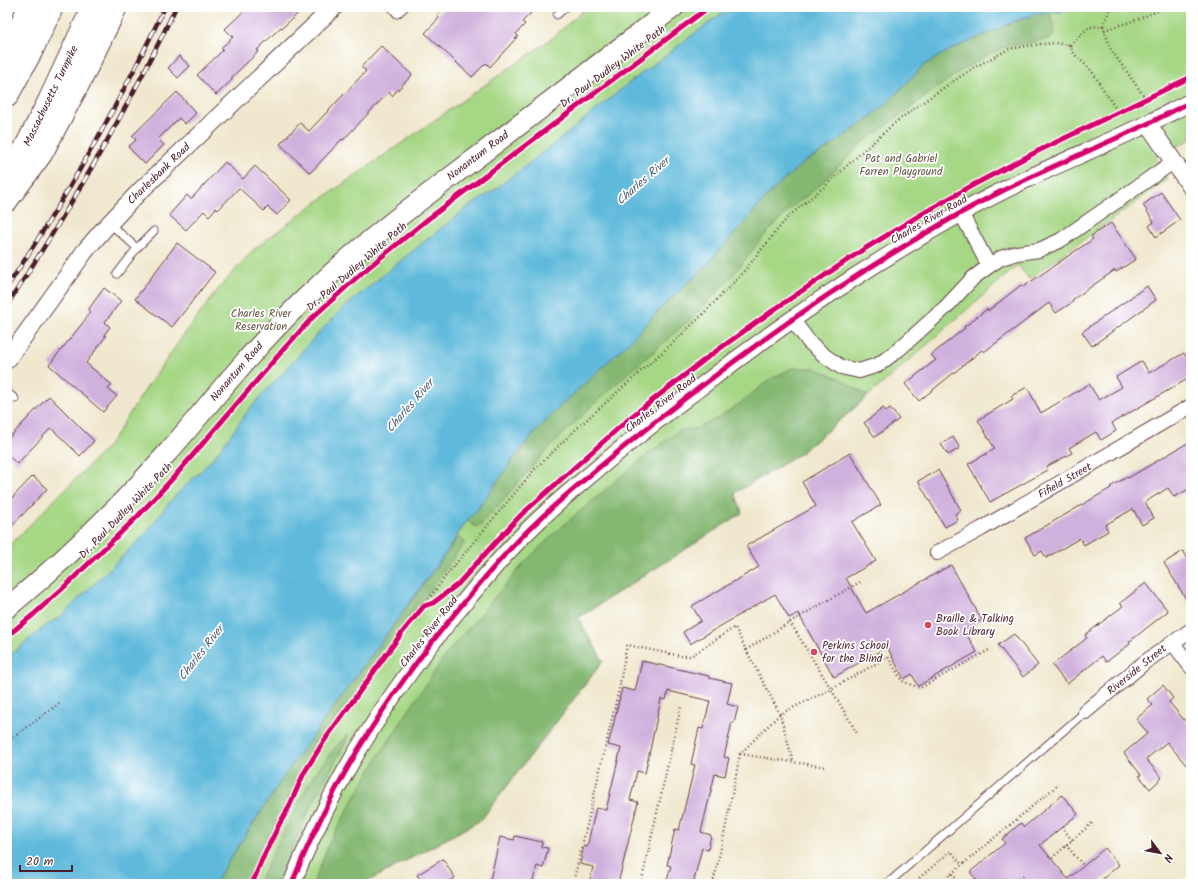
<svg xmlns="http://www.w3.org/2000/svg" width="1198" height="891" font-family="Kalam,sans-serif">
<style>
.green{fill:#a6d785;stroke:#787b58}
.forest{fill:#84b872;stroke:#676c4e}
.water{fill:#5eb9db;stroke:#546c83}
.building{fill:#d0b0dd}
.lines{fill:none;stroke-linecap:round;stroke-linejoin:round}
.service-casing{stroke:#633d43;stroke-width:9}
.minor-casing{stroke:#633d43;stroke-width:16}
.tertiary-casing{stroke:#633d43;stroke-width:19}
.secondary-casing{stroke:#633d43;stroke-width:22}
.motorway-casing{stroke:#633d43;stroke-width:24}
.path{stroke:#633d43;stroke-width:2.5;stroke-dasharray:1 3;stroke-linecap:butt}
.service{stroke:#fff;stroke-width:7}
.minor{stroke:#fff;stroke-width:14}
.tertiary{stroke:#fff;stroke-width:17}
.secondary{stroke:#fff;stroke-width:20}
.motorway{stroke:#fff;stroke-width:22}
.rail-casing{stroke:#4a1f2b;stroke-width:4.5}
.rail{stroke:#fff;stroke-width:3;stroke-dasharray:9;stroke-linecap:butt}
.cycleway-casing{stroke:#fff;stroke-width:8}
.cycleway{stroke:#d6006c;stroke-width:5}
.poi-dot{fill:#d1495b;stroke:#fff;stroke-width:1.5}
.labels{text-anchor:middle;dominant-baseline:central;stroke-width:3.5;stroke-linejoin:round;paint-order:stroke}
.street-label{font-size:11px;fill:#4a1f2b;stroke:#fff}
.park-label{font-size:11px;fill:#665646;stroke:#fff}
.poi-label{font-size:11px;fill:#4a1f2b;stroke:#fff;text-anchor:start}
.water-label{font-size:12px;font-style:italic;fill:#525d71;stroke:#fff}
</style>
<rect width="100%" height="100%" fill="#fff"/>
<filter id="ink" filterUnits="userSpaceOnUse"><feTurbulence type="fractalNoise" baseFrequency=".025" numOctaves="2"/><feDisplacementMap in="SourceGraphic" scale="8" xChannelSelector="R" yChannelSelector="G"/><feConvolveMatrix kernelMatrix="1 2 1 2 8 2 1 2 1" color-interpolation-filters="sRGB"/></filter>
<filter id="wash" filterUnits="userSpaceOnUse"><feTurbulence type="fractalNoise" baseFrequency=".012" numOctaves="4" result="noise"/><feDisplacementMap in="SourceGraphic" scale="16" xChannelSelector="R" yChannelSelector="G"/><feGaussianBlur stdDeviation="0.9" result="paint"/><feColorMatrix in="noise" values="0 0 0 0 0 0 0 0 0 0 0 0 0 0 0 0 0 1.4 0 .05"/><feComposite in="paint" operator="in"/></filter>
<g filter="url(#wash)">
<rect width="100%" height="100%" fill="#f0e8ce"/>
<g class="green">
<path d="M587,7H730L629,83L574,128L497,188L464,210L394,266L345,307L322,329L282,374L262,395L248,411L218,452L202,470L185,486L167,505L151,527L136,543L61,616L44,627L7,658V542L12,543L109,445L147,387L183,336L216,292L253,250L310,207L551,39Z"/>
<path d="M1069,7H1191V139L1155,158L1168,179L1029,279L1018,265L843,418L798,455L735,493L742,513L578,618L603,661L481,820L367,882L365,884H214L372,655L443,557L467,521L534,433L805,161L856,129L1050,12L1058,13Z"/>
</g>
<g class="forest">
<path d="M1050,12L1054,28L1052,38L1001,48L960,71L864,142L813,191L793,206L763,237L731,277L703,308L596,402L549,448L478,528L467,521L477,510L514,458L534,433L557,409L624,347L669,300L705,268L720,249L737,231L769,194L788,176L805,161L819,154L835,143L874,114L886,104L924,65L950,50L1013,22L1035,14Z"/>
<path d="M792,368H814L839,378L868,396L798,455L735,493L742,513L578,618L603,661L481,820L367,882L365,884H313L330,841L378,757L446,654L526,561L558,530L637,463L665,441L680,430L695,429L716,419L739,404L769,380Z"/>
<path d="M458,537L465,542L341,713L305,766L290,795L273,831L249,884H214L222,871L290,767Z"/>
<path d="M348,734L346,742L310,808L277,884H257L299,802L313,776L330,754Z"/>
</g>
<path class="water" d="M730,7H1069L1058,13L1050,12L1035,14L1013,22L950,50L924,65L886,104L874,114L835,143L819,154L805,161L788,176L769,194L737,231L720,249L705,268L669,300L624,347L557,409L534,433L514,458L477,510L467,521L443,557L290,767L222,871L214,884H7V658L44,627L61,616L136,543L151,527L167,505L185,486L202,470L218,452L248,411L262,395L282,374L322,329L345,307L394,266L464,210L497,188L574,128L629,83Z"/>
<g id="blocks">
<g class="building">
<path d="M248,7H305L282,28L281,27L257,50L259,51L231,78L233,79L216,95L197,75L223,50L221,48L233,37L225,29Z"/>
<path d="M445,7H537L522,22L525,24L516,34L518,36L490,67L486,63L472,77L425,33L439,18L437,16Z"/>
<path d="M381,46L412,75L392,96L389,92L343,140L342,139L310,173L280,144L300,123L309,131L366,71L361,67Z"/>
<path d="M179,56L190,66L178,78L168,68Z"/>
<path d="M177,92L196,113L185,124L179,118L158,139L164,145L145,164L128,147L136,140L132,136Z"/>
<path d="M225,162L243,179L255,166L291,200L277,215L268,207L264,211L239,188L218,210L216,208L209,216L204,211L186,230L169,215L187,195L191,199Z"/>
<path d="M1161,192L1180,220L1156,237L1149,226L1154,222L1143,205Z"/>
<path d="M1111,223L1136,259L1116,272L1115,270L1072,300L1073,302L1056,313L1049,303L984,352L982,350L919,401L905,384L936,360L931,355L965,328L964,327L987,309L988,311L1021,285L1023,287L1093,239L1091,236Z"/>
<path d="M177,243L215,272L172,327L135,299Z"/>
<path d="M1147,286L1156,300L1092,346L1082,332Z"/>
<path d="M104,288L121,301L105,322L110,327L104,335L106,336L86,363L112,385L108,389L117,396L103,412L49,365L85,320L90,311L88,310Z"/>
<path d="M1184,353L1191,366V377L1112,423L1116,431L1101,440L1096,432L1069,448L1072,453L1046,467L1048,470L990,502L968,464L995,449L978,420L1013,399L1011,396L1027,387L1041,413L1089,384L1099,400L1122,387L1116,377L1142,361L1149,373Z"/>
<path d="M49,396L94,441L80,456L51,428L17,464L7,454V440Z"/>
<path d="M883,408L886,411L890,408L899,419L875,437L864,423Z"/>
<path d="M953,437L960,448L948,455L941,444Z"/>
<path d="M1191,441V488L1174,497L1168,488L1145,502L1154,518L1142,525L1133,509L1105,525L1108,531L1084,545L1080,538L1046,558L1042,551L1035,555L1025,538L1111,488L1110,487L1127,477L1128,478Z"/>
<path d="M850,453L881,505L852,522L876,561L846,578L866,613L951,565L982,620L964,630L977,652L918,686L912,674L904,679L887,647L834,677L798,613L789,618L775,594L690,644L683,632L701,621L692,606L759,567L746,546L816,506L802,482Z"/>
<path d="M938,470L961,510L955,514L958,520L945,527L918,481Z"/>
<path d="M33,476L47,489L7,531V503Z"/>
<path d="M1183,551L1191,563V607L1164,563Z"/>
<path d="M1146,583L1168,611L1129,642L1130,644L1106,662L1102,656L1067,684L1052,665L1087,638L1085,635L1123,606L1120,603Z"/>
<path d="M1014,634L1038,665L1023,677L998,645Z"/>
<path d="M642,661L709,676V678L732,683L727,704L738,707L734,723L732,722L724,757L729,758L725,776L715,774L701,832L711,835L708,850L702,848L693,884H666L671,866L667,865L675,829L679,830L695,765L691,764L699,728L703,729L710,701L668,691L666,700L661,699L645,773L637,771L630,800L638,802L618,884H589L593,867L580,864L584,846L587,847L596,808L606,810L621,748L608,745L612,730L622,688L635,691Z"/>
<path d="M1163,685L1173,698L1169,702L1191,728V771L1167,742L1146,759L1162,778L1150,789L1139,776L1141,775L1124,753L1148,733L1136,719L1153,705L1147,699Z"/>
<path d="M1062,795L1078,814L1040,845L1068,879L1105,848L1119,865L1097,884H980L970,872L1005,843L1002,839L1021,823L1024,827Z"/>
<path d="M515,836L542,842L541,847L548,848L543,868L537,866L532,884H489L500,837L514,840Z"/>
<path d="M443,859L455,878L446,884H423L417,875Z"/>
</g>
</g>
</g>
<g filter="url(#ink)">
<use href="#blocks" fill-opacity="0" stroke="#633d43" stroke-width="1"/>
<g class="lines">
<defs>
<g id="service">
<path d="M391,7L397,14L405,7"/>
<path d="M557,15L566,7"/>
<path d="M109,223L137,248L154,231"/>
<path d="M117,274L137,248"/>
<path d="M7,392L15,399"/>
<path d="M887,884L1085,712"/>
</g>
<g id="minor">
<path d="M961,213L989,266"/>
<path d="M792,319L809,342L825,356L841,367L859,371L878,365L898,350L946,307L973,278L989,266L1001,258L1017,253L1039,250L1061,240L1173,162"/>
<path d="M937,553L981,529L1191,406"/>
<path d="M1172,642L1191,667"/>
<path d="M1085,712L1145,662L1191,630"/>
</g>
<g id="tertiary">
<path d="M1148,124L1191,187"/>
<path d="M7,360L85,251L103,230L138,193L334,7"/>
<path d="M292,884C298,867 306,850 314,833C350,755 398,683 452,617C472,593 491,569 512,547C534,523 559,501 584,480C622,448 660,417 699,388C782,324 868,265 959,214C1020,179 1084,154 1147,124C1162,117 1176,109 1191,102"/>
</g>
<path id="secondary" d="M7,608C65,560 119,508 169,451C192,425 214,397 237,371C261,343 287,315 315,289C366,240 423,198 480,155C544,106 609,56 674,7"/>
<g id="motorway">
<path d="M7,57L29,7"/>
<path d="M7,96L32,50L52,7"/>
<path d="M9,180L49,101L93,7"/>
<path d="M7,200L41,154L83,75L116,7"/>
</g>
</defs>
<use href="#service" class="service-casing"/>
<use href="#minor" class="minor-casing"/>
<use href="#tertiary" class="tertiary-casing"/>
<use href="#secondary" class="secondary-casing"/>
<use href="#motorway" class="motorway-casing"/>
<g class="path">
<path d="M1103,26L1111,7"/>
<path d="M1104,30L1130,22L1168,7"/>
<path d="M1070,45L1089,27L1103,26L1111,50L1146,99"/>
<path d="M1070,45L1074,54L1091,70L1118,112"/>
<path d="M424,606L448,573L534,470L574,431L676,340L700,317L740,276L788,217L831,181L853,160L897,121L936,93L973,68L1009,49L1033,45L1055,43L1070,45"/>
<path d="M790,622L831,689L857,733"/>
<path d="M746,650L790,622L860,582"/>
<path d="M7,742L61,702"/>
<path d="M740,754L826,767"/>
<path d="M1064,830L1072,840"/>
<path d="M1066,845L1082,864"/>
<path d="M1052,858L1092,823"/>
<path d="M952,874L960,884"/>
<path d="M573,884L619,689L627,645L681,656H691L735,627L746,650L780,714L793,761"/>
<path d="M641,884L681,706"/>
<path d="M713,884L725,830L740,754L780,714L831,689L888,657L902,681L920,688L989,650"/>
<path d="M924,884L919,878L951,851L962,865"/>
<path d="M939,884L1059,784"/>
<path d="M1013,884L1023,876"/>
</g>
<use href="#service" class="service"/>
<use href="#minor" class="minor"/>
<use href="#tertiary" class="tertiary"/>
<use href="#secondary" class="secondary"/>
<use href="#motorway" class="motorway"/>
<defs>
<g id="rail">
<path d="M7,287C66,198 119,104 165,7"/>
<path d="M7,305C70,209 127,111 176,7"/>
</g>
</defs>
<use href="#rail" class="rail-casing"/>
<use href="#rail" class="rail"/>
<defs>
<g id="cycleway">
<path d="M7,636L33,615L62,589L138,516L174,477L283,350L313,317L333,299L364,271L428,219L709,7"/>
<path d="M252,884L265,853L280,823L289,807L304,773L324,741L401,634L424,606L433,603L458,584L503,534L521,515L631,417L708,357L775,309L861,251L922,214L975,184L1038,151L1191,77"/>
<path d="M292,884C298,867 306,850 314,833C350,755 398,683 452,617C472,593 491,569 512,547C534,523 559,501 584,480C622,448 660,417 699,388C782,324 868,265 959,214C1020,179 1084,154 1147,124C1162,117 1176,109 1191,102"/>
</g>
</defs>
<use href="#cycleway" class="cycleway-casing"/>
<use href="#cycleway" class="cycleway"/>
</g>
</g>
<g class="poi-dot">
<circle cx="928" cy="625" r="4"/>
<circle cx="814" cy="652" r="4"/>
</g>
<g class="labels">
<g class="street-label">
<text transform="translate(613 67) rotate(-37)">Dr. Paul Dudley White Path</text>
<text transform="translate(51 96) rotate(-64)">Massachusetts Turnpike</text>
<text transform="translate(478 156) rotate(-37)">Nonantum Road</text>
<text transform="translate(159 174) rotate(-44)">Charlesbank Road</text>
<text transform="translate(929 220) rotate(-30)">Charles River Road</text>
<text transform="translate(357 267) rotate(-41)">Dr. Paul Dudley White Path</text>
<text transform="translate(237 372) rotate(-49)">Nonantum Road</text>
<text transform="translate(661 404) rotate(-38)">Charles River Road</text>
<text transform="translate(1065 481) rotate(-30)">Fifield Street</text>
<text transform="translate(126 511) rotate(-46)">Dr. Paul Dudley White Path</text>
<text transform="translate(429 632) rotate(-52)">Charles River Road</text>
<text transform="translate(1137 670) rotate(-39)">Riverside Street</text>
</g>
<g class="park-label">
<text x="901" y="159">Pat and Gabriel<tspan x="901" dy="13">Farren Playground</tspan></text>
<text x="261" y="314">Charles River<tspan x="261" dy="13">Reservation</tspan></text>
</g>
<g class="poi-label">
<text x="936" y="619">Braille &amp; Talking<tspan x="936" dy="13">Book Library</tspan></text>
<text x="822" y="646">Perkins School<tspan x="822" dy="13">for the Blind</tspan></text>
</g>
<g class="water-label">
<text transform="translate(643 181) rotate(-41)">Charles River</text>
<text transform="translate(410 406) rotate(-49)">Charles River</text>
<text transform="translate(201 653) rotate(-52)">Charles River</text>
</g>
</g>
<rect width="1198" height="891" fill="none" stroke="#fff" stroke-width="24"/>
<g transform="translate(1160 853) rotate(122)" stroke="#ffffff" stroke-width="3" paint-order="stroke">
<path d="M0-3L7 15L0 10L-7 15Z" fill="#4a1f2b"/>
<text y="-6" font-size="11" font-weight="bold" text-anchor="middle" fill="#4a1f2b">N</text>
</g>
<path d="M20 865v6h52v-6" fill="none" stroke="#4a1f2b" stroke-width="2"/>
<text x="26" y="865" font-size="12" fill="#4a1f2b" stroke="#ffffff" stroke-width="3" paint-order="stroke">20 m</text>
</svg>
